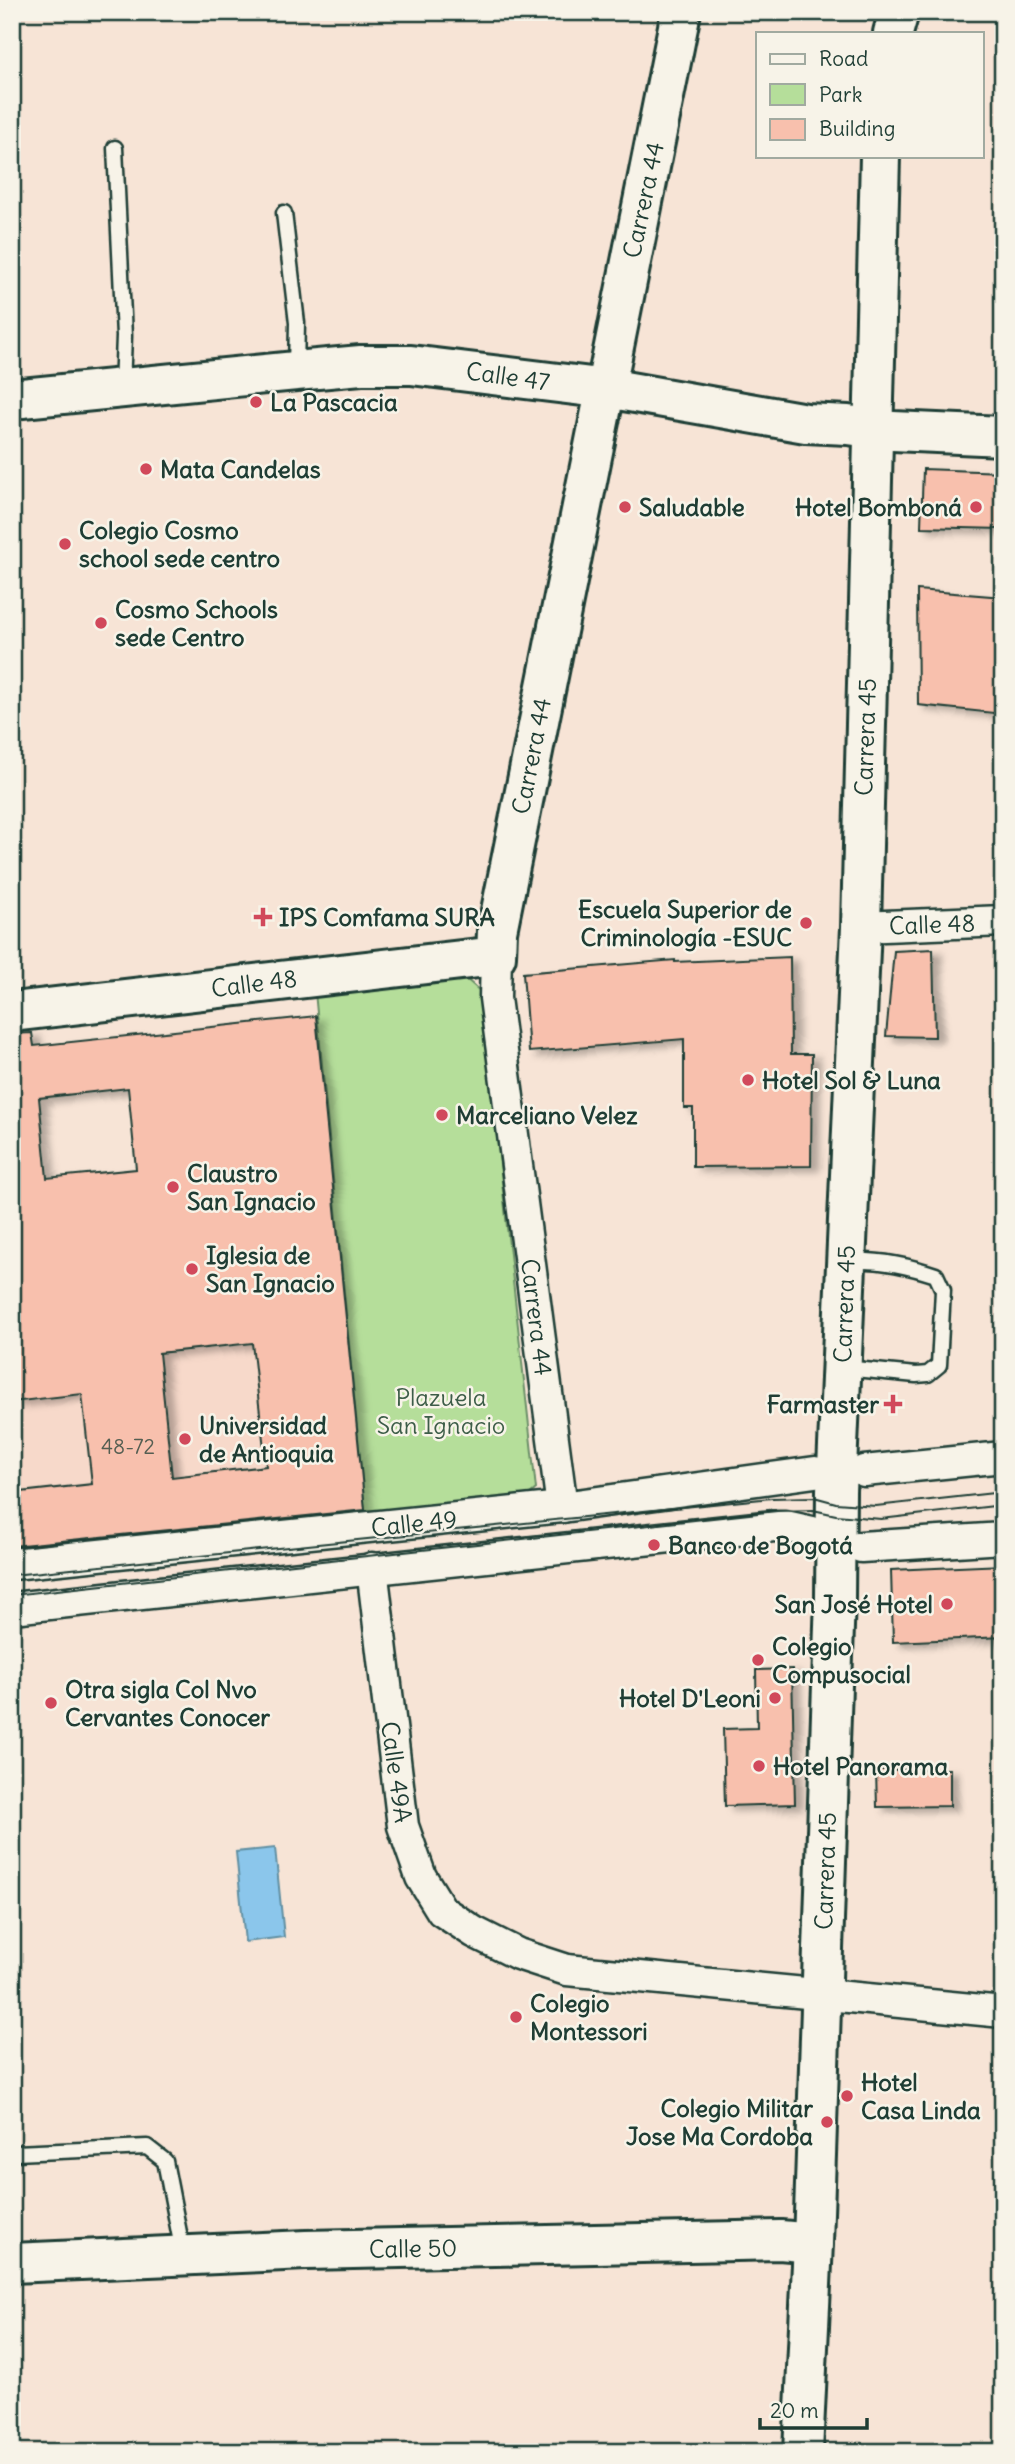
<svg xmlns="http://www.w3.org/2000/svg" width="1015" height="2464" font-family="Delius,sans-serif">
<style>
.built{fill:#f7d9ca}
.green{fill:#b5de9a;stroke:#6a8e67;stroke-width:2}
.water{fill:#8bc6eb;stroke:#608fa2;stroke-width:2}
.building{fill:#f8c0ad;stroke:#1f3d34;stroke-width:2;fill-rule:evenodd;filter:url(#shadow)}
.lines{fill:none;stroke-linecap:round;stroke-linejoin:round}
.lane-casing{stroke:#1f3d34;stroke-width:19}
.street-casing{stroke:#1f3d34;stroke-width:35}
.secondary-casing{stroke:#1f3d34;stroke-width:44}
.lane{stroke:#f7f3e8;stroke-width:14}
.street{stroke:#f7f3e8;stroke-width:30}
.secondary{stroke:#f7f3e8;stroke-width:38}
.tram{stroke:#1f3d34;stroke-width:2}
.poi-dot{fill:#d1495b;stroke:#f7f3e8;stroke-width:2.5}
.labels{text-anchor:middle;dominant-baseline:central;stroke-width:5;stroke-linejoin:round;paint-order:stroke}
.number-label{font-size:21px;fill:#555e52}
.street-label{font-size:24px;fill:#1f3d34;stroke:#f7f3e8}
.poi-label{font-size:24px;font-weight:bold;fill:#1f3d34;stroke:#f7f3e8;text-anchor:start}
.park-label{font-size:24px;fill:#3d5d48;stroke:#f7f3e8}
</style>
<defs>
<filter id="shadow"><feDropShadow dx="8" dy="4.5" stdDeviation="3.5" flood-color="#0004"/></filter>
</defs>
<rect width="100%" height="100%" fill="#f7e4d6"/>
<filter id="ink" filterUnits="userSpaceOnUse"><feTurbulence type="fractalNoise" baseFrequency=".0143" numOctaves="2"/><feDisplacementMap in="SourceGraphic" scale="14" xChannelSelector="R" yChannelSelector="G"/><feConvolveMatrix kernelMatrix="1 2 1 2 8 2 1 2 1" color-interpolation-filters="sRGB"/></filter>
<g filter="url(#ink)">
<path class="built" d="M347,1311L366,1520L12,1558V1358L49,1345Z"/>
<path class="green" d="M464,977L481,992L536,1489L530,1494L366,1520L315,992Z"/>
<path class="water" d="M275,1848L284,1937L245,1942L236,1852Z"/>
<g class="building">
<path d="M923,469L1003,472V529L921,527Z"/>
<path d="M917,590L1003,597V714L918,705Z"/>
<path d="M933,949L935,1037L886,1036L894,951Z"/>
<path d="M790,957L791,1054H812L811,1166L693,1167V1108H684V1039L529,1052L523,973L675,960V962Z"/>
<path d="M316,1016L365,1510L12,1546V1493L92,1484L82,1394L12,1402V1034L32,1033L34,1046ZM128,1088L136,1169L47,1178L39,1098ZM252,1343L266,1466L172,1477L159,1353Z"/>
<path d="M1003,1565V1637L893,1642L891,1570Z"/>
<path d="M792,1669L795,1804L725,1806L723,1729L757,1728L756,1670Z"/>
<path d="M950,1769V1806L877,1807L876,1770Z"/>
</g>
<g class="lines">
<defs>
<g id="lane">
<path d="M115,148L124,336L122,387"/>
<path d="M284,213L297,323L296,369"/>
<path d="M844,1368L916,1375L928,1374L939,1365L943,1290L936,1275C907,1265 878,1259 847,1261"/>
<path d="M16,2153L147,2147L165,2161L183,2253"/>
</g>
<g id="street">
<path d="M861,927L1003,921"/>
<path d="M496,956L495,998L562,1507"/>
<path d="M864,1471L1003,1457"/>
<path d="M861,1547L1003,1538"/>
<path d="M12,1564L562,1507L815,1472"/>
<path d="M372,1568L403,1826L421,1877L442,1911L474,1932L518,1954L567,1970L1003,2012"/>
<path d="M12,1608L774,1526H785L812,1532"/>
</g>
<g id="secondary">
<path d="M893,33L899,12"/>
<path d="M12,399L296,371L361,365H411L624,391L806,423L848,425L893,431L1003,436"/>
<path d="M12,1012L496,956L497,931L681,12"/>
<path d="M12,2263L306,2250L780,2240L813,2243"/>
<path d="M803,2452L813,2243L835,1597L836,1491L861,927L880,156"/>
</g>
</defs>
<use href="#lane" class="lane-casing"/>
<use href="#street" class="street-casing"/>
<use href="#secondary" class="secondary-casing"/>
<use href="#lane" class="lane"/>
<use href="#street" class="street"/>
<use href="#secondary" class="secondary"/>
<g class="tram">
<path d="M12,1575L772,1498L814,1497L836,1503L876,1506L1003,1492"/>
<path d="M12,1595L777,1511L813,1510L836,1515L881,1519L1003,1505"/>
</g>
</g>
</g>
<g class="poi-dot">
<circle cx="256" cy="402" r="7"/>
<circle cx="146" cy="469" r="7"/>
<circle cx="625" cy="507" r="7"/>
<circle cx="976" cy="507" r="7"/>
<circle cx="65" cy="544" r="7"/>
<circle cx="101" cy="623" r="7"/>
<path d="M259.5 906.5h7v7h7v7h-7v7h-7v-7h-7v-7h7z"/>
<circle cx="806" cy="923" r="7"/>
<circle cx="748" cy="1080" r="7"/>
<circle cx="442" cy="1115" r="7"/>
<circle cx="173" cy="1187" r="7"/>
<circle cx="192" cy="1269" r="7"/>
<path d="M889.5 1393.5h7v7h7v7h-7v7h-7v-7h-7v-7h7z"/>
<circle cx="185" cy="1439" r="7"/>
<circle cx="654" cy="1545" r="7"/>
<circle cx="947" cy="1604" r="7"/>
<circle cx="758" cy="1660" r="7"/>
<circle cx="775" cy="1698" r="7"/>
<circle cx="51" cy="1703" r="7"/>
<circle cx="759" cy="1766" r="7"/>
<circle cx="516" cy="2017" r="7"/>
<circle cx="847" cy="2096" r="7"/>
<circle cx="827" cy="2122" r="7"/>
</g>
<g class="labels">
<g class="number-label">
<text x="128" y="1446">48-72</text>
</g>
<g class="street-label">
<text transform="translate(643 200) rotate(-78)">Carrera 44</text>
<text transform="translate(508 376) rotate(8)">Calle 47</text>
<text transform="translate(865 737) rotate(-88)">Carrera 45</text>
<text transform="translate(531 756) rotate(-79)">Carrera 44</text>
<text transform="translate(932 924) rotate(-2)">Calle 48</text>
<text transform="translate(254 983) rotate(-7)">Calle 48</text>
<text transform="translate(844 1304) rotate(-88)">Carrera 45</text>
<text transform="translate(537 1317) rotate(83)">Carrera 44</text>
<text transform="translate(414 1523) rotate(-6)">Calle 49</text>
<text transform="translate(397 1772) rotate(82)">Calle 49A</text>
<text transform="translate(825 1871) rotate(-88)">Carrera 45</text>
<text transform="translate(413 2248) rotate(-1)">Calle 50</text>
</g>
<g class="poi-label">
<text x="270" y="402">La Pascacia</text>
<text x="160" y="469">Mata Candelas</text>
<text x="639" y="507">Saludable</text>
<text x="962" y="507" text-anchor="end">Hotel Bomboná</text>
<text x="79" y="530">Colegio Cosmo<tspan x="79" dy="28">school sede centro</tspan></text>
<text x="115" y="609">Cosmo Schools<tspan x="115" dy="28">sede Centro</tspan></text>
<text x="792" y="909" text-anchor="end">Escuela Superior de<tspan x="792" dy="28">Criminología -ESUC</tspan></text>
<text x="279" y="917">IPS Comfama SURA</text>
<text x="762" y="1080">Hotel Sol &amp; Luna</text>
<text x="456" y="1115">Marceliano Velez</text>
<text x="187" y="1173">Claustro<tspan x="187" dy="28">San Ignacio</tspan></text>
<text x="206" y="1255">Iglesia de<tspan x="206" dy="28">San Ignacio</tspan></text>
<text x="879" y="1404" text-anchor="end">Farmaster</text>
<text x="199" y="1425">Universidad<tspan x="199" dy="28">de Antioquia</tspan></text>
<text x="668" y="1545">Banco de Bogotá</text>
<text x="933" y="1604" text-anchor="end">San José Hotel</text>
<text x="772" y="1646">Colegio<tspan x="772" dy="28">Compusocial</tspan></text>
<text x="65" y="1689">Otra sigla Col Nvo<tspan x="65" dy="28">Cervantes Conocer</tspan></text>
<text x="761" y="1698" text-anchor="end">Hotel D'Leoni</text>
<text x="773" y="1766">Hotel Panorama</text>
<text x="530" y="2003">Colegio<tspan x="530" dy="28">Montessori</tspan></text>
<text x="861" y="2082">Hotel<tspan x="861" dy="28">Casa Linda</tspan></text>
<text x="813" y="2108" text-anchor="end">Colegio Militar<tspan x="813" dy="28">Jose Ma Cordoba</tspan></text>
</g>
<g class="park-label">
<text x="441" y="1397">Plazuela<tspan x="441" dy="28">San Ignacio</tspan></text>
</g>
</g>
<rect width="1015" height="2464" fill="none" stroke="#f7f3e8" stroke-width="42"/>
<rect x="21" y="21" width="973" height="2422" fill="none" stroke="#1f3d34" stroke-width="2.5" filter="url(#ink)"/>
<rect x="756" y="32" width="228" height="126" fill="#f7f3e8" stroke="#a1aaa0" stroke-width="2"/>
<rect x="770" y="54" width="35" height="10" fill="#f7f3e8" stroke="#a1aaa0" stroke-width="2"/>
<text x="819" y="66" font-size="21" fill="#1f3d34">Road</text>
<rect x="770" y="84" width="35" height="21" fill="#b5de9a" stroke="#a1aaa0" stroke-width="2"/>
<text x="819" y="102" font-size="21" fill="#1f3d34">Park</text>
<rect x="770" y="119" width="35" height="21" fill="#f8c0ad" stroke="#a1aaa0" stroke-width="2"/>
<text x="819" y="136" font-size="21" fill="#1f3d34">Building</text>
<path d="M760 2418v10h107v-10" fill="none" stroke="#1f3d34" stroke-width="3.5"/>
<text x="770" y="2418" font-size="21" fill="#1f3d34" stroke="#f7f3e8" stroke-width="5" paint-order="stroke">20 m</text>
</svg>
